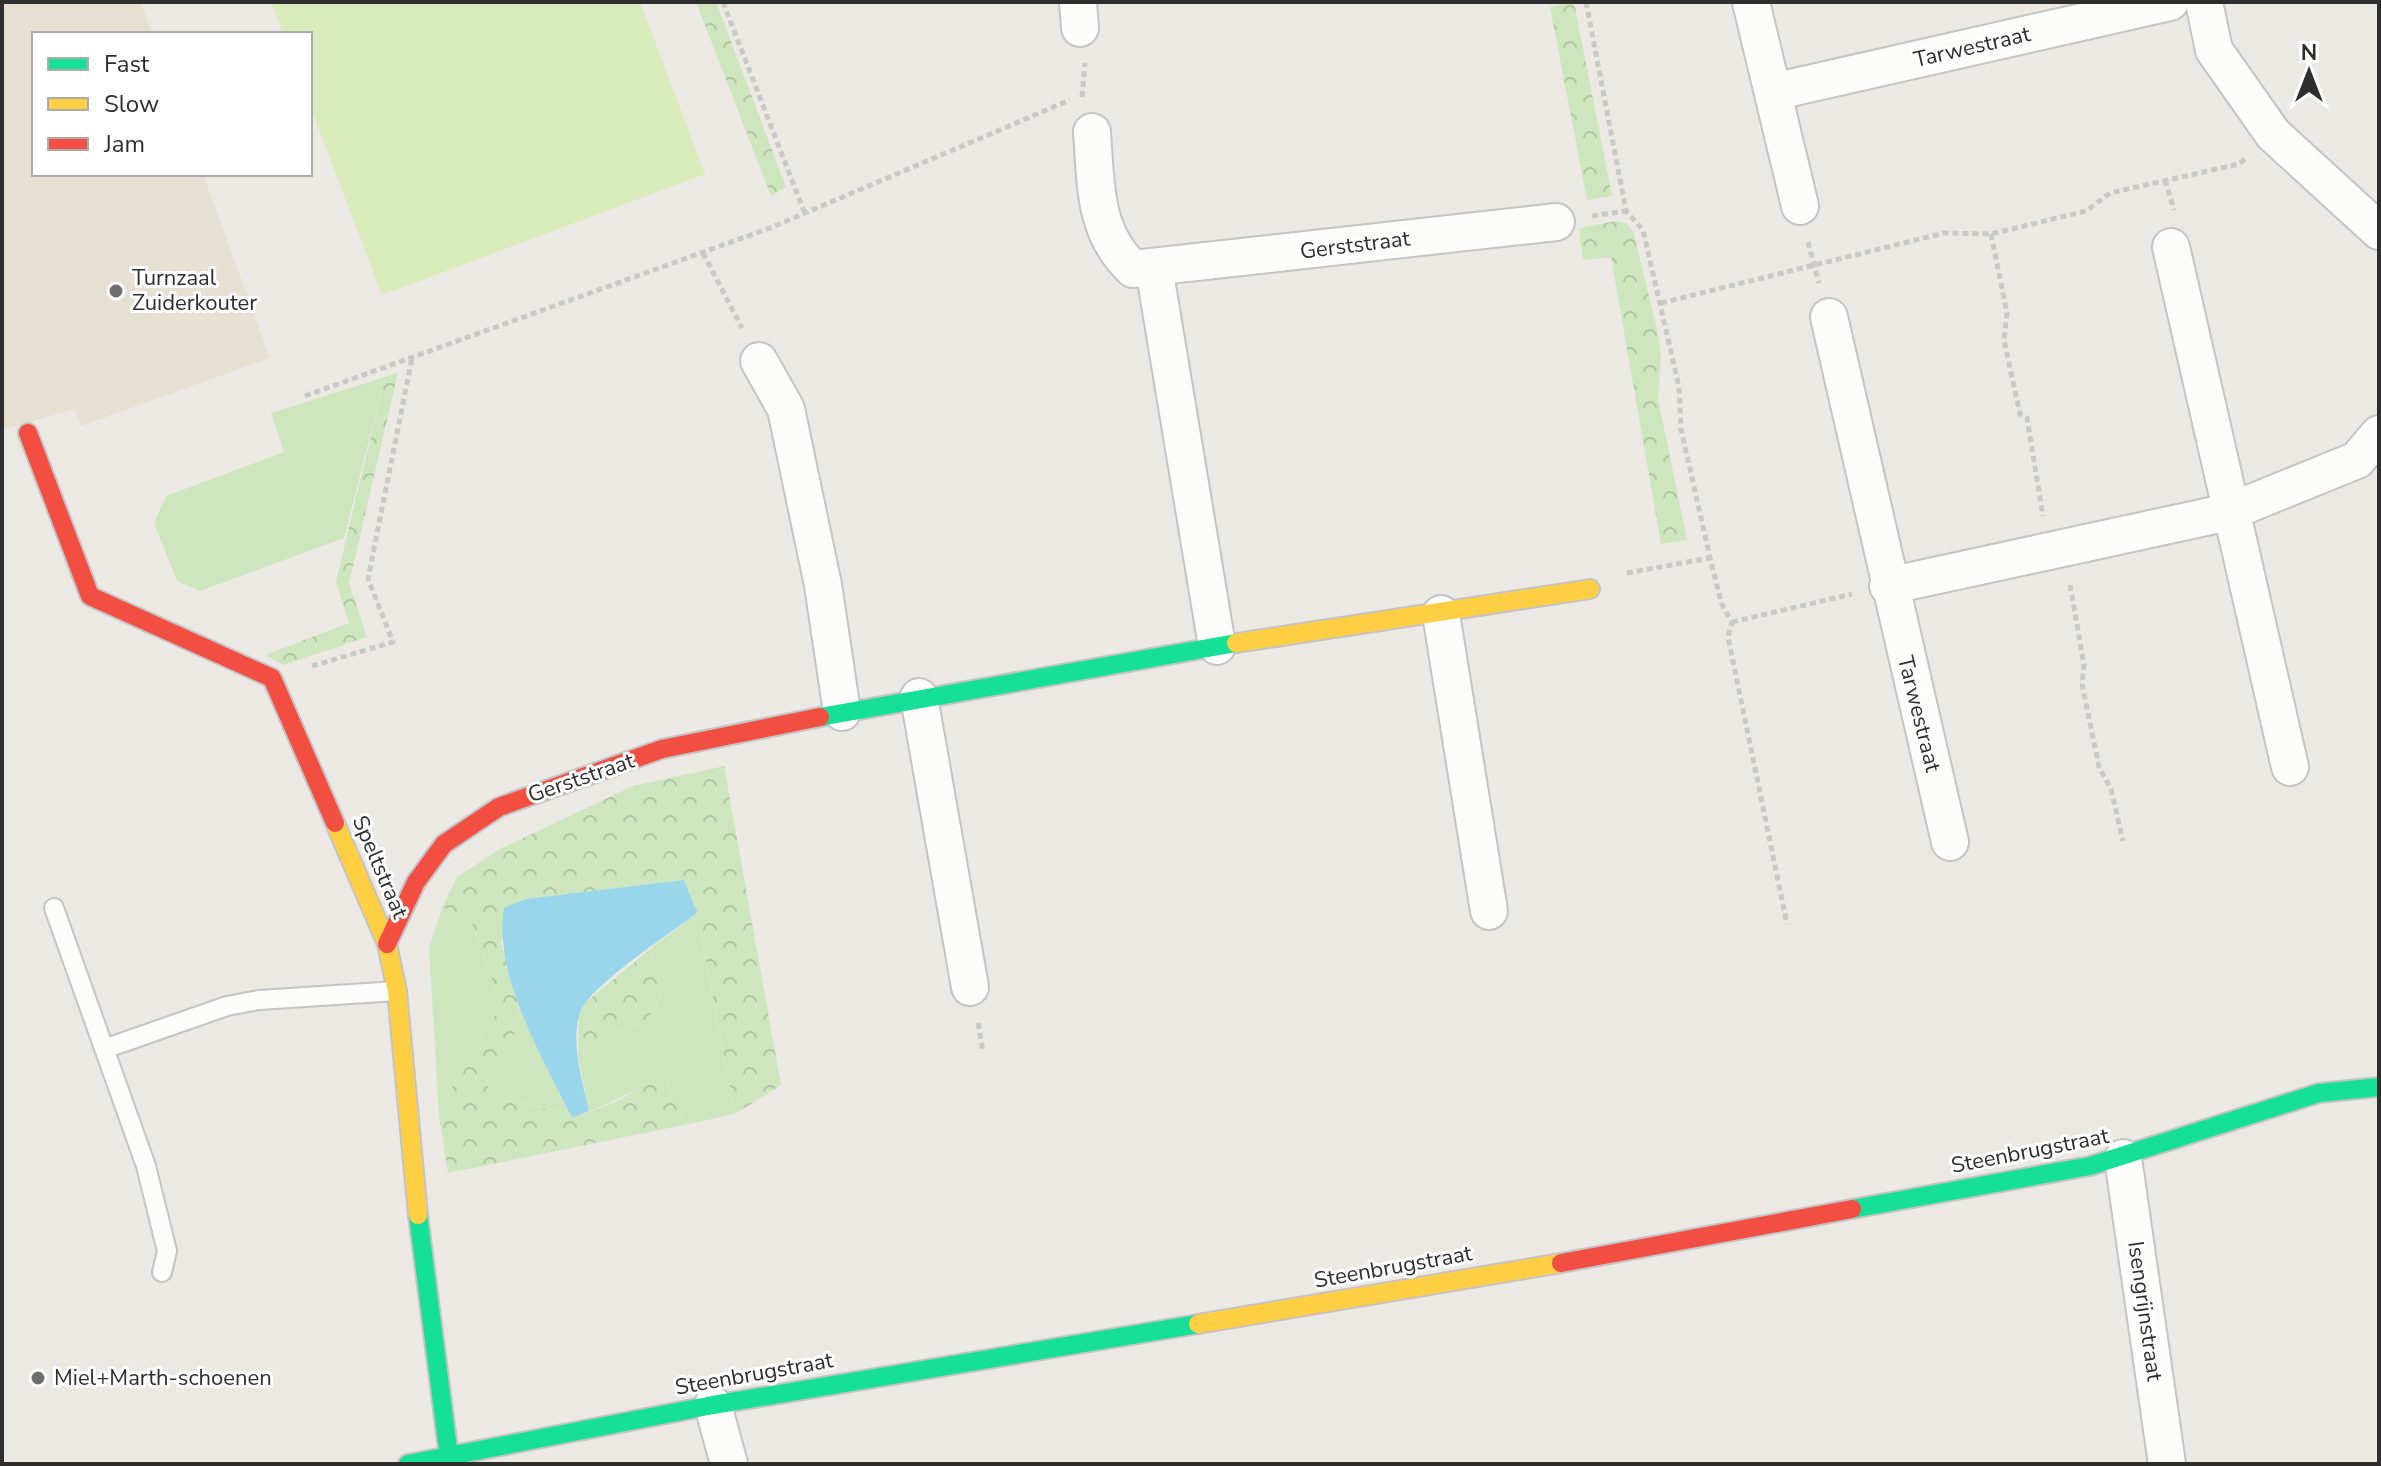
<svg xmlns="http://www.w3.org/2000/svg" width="2381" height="1466" font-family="'Nunito Sans',sans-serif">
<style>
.education{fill:#e6e0d3}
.grass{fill:#cee6be}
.forest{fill:url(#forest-crowns)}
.pitch{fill:#d9eabb}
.water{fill:#99d6ec}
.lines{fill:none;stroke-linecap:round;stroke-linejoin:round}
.lane-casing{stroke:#c5c4c5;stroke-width:22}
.street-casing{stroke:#c5c4c5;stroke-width:40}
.fast-casing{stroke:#c5c4c5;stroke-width:22}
.slow-casing{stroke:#c5c4c5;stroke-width:22}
.jam-casing{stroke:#c5c4c5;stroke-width:22}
.path{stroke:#c9c9c8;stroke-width:5;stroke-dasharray:6 4;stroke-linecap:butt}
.lane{stroke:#fcfcfb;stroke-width:18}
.street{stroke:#fcfcfb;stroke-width:36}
.fast{stroke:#16e098;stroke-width:18}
.slow{stroke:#ffcf43;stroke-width:18}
.jam{stroke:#f24e42;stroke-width:18}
.poi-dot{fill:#706f6e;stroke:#fff;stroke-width:3}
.labels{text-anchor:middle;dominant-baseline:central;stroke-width:6;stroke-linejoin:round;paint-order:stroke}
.street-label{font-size:22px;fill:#2e2e2e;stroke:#fff}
.poi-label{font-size:22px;fill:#2e2e2e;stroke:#fff;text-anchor:start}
</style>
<defs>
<pattern id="forest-crowns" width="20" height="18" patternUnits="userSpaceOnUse" patternTransform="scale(2)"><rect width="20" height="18" fill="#cee6be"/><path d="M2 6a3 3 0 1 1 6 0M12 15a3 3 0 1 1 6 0" fill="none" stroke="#b1c6a4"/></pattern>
</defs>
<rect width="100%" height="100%" fill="#ece8e4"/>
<path class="education" d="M2,2H141L152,34H34V174H203L270,358L81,426L75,409L2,430Z"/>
<g class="grass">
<path d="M385,377L344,538L200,591L177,581L154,523L166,496L284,452L271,413Z"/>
<path d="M443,906L457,920H471L497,992V1012L461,1069L439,1115L429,947Z"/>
<path d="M697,913L735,1114L684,1125L667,1083C639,1083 616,1102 589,1111L578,1055L609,1035L645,1021L656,1007L661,988L650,949Z"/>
<path d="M520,1009L572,1118L556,1111L493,1097L487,1085C494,1057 515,1039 520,1009Z"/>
</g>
<g class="forest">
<path d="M696,2H716L786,187L771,196Z"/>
<path d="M1574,2L1612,196L1587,200L1550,7Z"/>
<path d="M1616,221L1626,223L1633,231L1658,333L1661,356L1658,399L1687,540L1661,544L1611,257L1583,260L1579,228Z"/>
<path d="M398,373L349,583L367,637L283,665L265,655L349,623L336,582L385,377Z"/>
<path d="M724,766L781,1085L735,1114L697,913L684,881L526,899L501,942C509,969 529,1008 514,1035C503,1053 492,1064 487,1085L493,1097L556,1111L572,1118L614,1103L648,1083H667L684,1125L448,1173L439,1115L461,1069L497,1012V992L471,920H457L443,906L457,877L500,849L633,786Z"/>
<path d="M650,949L661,987L656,1007L645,1021L609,1035L578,1055L579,1015L585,1003Z"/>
</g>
<path class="pitch" d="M271,2H640L705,174L382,295L310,106V34H283Z"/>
<path class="water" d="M684,880L697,913C671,933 590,985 580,1013C570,1043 583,1082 589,1111L572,1118C543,1058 493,976 504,908L526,899Z"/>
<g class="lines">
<defs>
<g id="lane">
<path d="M54,908L146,1166L167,1251L162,1272"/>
<path d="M104,1049L227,1006L259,1000L397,991"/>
</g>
<g id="street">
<path d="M1078,2L1080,28"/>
<path d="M1751,2L1800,206"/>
<path d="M2204,2L2214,50L2273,134L2379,231"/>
<path d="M1773,92L2170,2"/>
<path d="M1092,132C1096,184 1093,231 1133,269L1556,222"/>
<path d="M2171,247L2290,767"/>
<path d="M1154,268L1217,646"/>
<path d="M1829,317L1950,842"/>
<path d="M759,361L786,409L823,585L842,712"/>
<path d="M1888,586L2229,512L2357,460L2379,434"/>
<path d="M1441,614L1489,911"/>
<path d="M919,697L970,987"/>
<path d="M2123,1158L2167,1464"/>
<path d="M713,1405L729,1464"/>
</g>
<g id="fast">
<path d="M820,717L1236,643"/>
<path d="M1852,1209L2090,1166L2319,1093L2379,1087"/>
<path d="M418,1215L449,1457"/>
<path d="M408,1464L713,1405L1198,1324"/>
</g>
<g id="slow">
<path d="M1236,643L1590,589"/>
<path d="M335,823L387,944L397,991L418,1215"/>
<path d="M1198,1324L1561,1263"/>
</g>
<g id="jam">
<path d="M28,433L90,596L272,678L335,823"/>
<path d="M387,944L416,882L444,844L499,807L662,749L820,717"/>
<path d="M1561,1263L1852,1209"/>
</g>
</defs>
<use href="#lane" class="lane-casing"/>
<use href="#street" class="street-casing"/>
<use href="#fast" class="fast-casing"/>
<use href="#slow" class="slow-casing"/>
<use href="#jam" class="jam-casing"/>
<g class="path">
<path d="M723,2L805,214"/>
<path d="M1586,2L1626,211L1643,230L1679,387L1681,429L1710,558L1722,605L1732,622L1728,637L1787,924"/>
<path d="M1082,97L1085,63"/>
<path d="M2165,180L2174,210"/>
<path d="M1592,216L1626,211"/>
<path d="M1991,234L2007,313L2004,340L2020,414L2027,418L2043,516"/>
<path d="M1808,242L1819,283"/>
<path d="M703,253L742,328"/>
<path d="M1661,303L1944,233L1991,234L2086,211L2110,193L2239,164L2246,158"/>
<path d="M305,396L770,228L1070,100"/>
<path d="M1627,573L1710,558"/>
<path d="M2070,585L2084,665L2082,684L2099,767L2111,789L2123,841"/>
<path d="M1732,622L1852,594"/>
<path d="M312,666L393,642L368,579L412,358"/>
<path d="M978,1023L983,1052"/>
</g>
<use href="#lane" class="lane"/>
<use href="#street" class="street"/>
<use href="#fast" class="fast"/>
<use href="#slow" class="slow"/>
<use href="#jam" class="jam"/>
</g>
<g class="poi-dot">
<circle cx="116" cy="291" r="8"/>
<circle cx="38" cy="1378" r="8"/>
</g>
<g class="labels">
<g class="street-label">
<text transform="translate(1972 47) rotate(-13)">Tarwestraat</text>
<text transform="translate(1355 245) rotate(-7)">Gerststraat</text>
<text transform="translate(1919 714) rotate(76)">Tarwestraat</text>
<text transform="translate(581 778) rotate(-19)">Gerststraat</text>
<text transform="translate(380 867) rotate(67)">Speltstraat</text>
<text transform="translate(2030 1151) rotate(-11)">Steenbrugstraat</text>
<text transform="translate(1393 1267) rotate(-10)">Steenbrugstraat</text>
<text transform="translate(2145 1311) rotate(82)">Isengrijnstraat</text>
<text transform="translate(754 1374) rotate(-10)">Steenbrugstraat</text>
</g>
<g class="poi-label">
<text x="132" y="278">Turnzaal<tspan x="132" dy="25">Zuiderkouter</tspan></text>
<text x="54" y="1378">Miel+Marth-schoenen</text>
</g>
</g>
<rect width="2381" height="1466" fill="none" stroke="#2e2e2e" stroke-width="8"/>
<rect x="32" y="32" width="280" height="144" fill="#ffffff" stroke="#ababab" stroke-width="2"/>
<rect x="48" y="58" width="40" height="12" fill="#16e098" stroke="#ababab" stroke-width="2"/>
<text x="104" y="72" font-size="24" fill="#2e2e2e">Fast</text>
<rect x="48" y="98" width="40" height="12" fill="#ffcf43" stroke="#ababab" stroke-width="2"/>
<text x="104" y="112" font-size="24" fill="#2e2e2e">Slow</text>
<rect x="48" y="138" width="40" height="12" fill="#f24e42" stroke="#ababab" stroke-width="2"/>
<text x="104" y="152" font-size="24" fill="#2e2e2e">Jam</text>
<g transform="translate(2309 72)" stroke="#ffffff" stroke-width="6" paint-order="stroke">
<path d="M0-6L14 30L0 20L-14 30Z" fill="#2e2e2e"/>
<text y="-12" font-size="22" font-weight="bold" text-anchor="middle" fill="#2e2e2e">N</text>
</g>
</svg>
